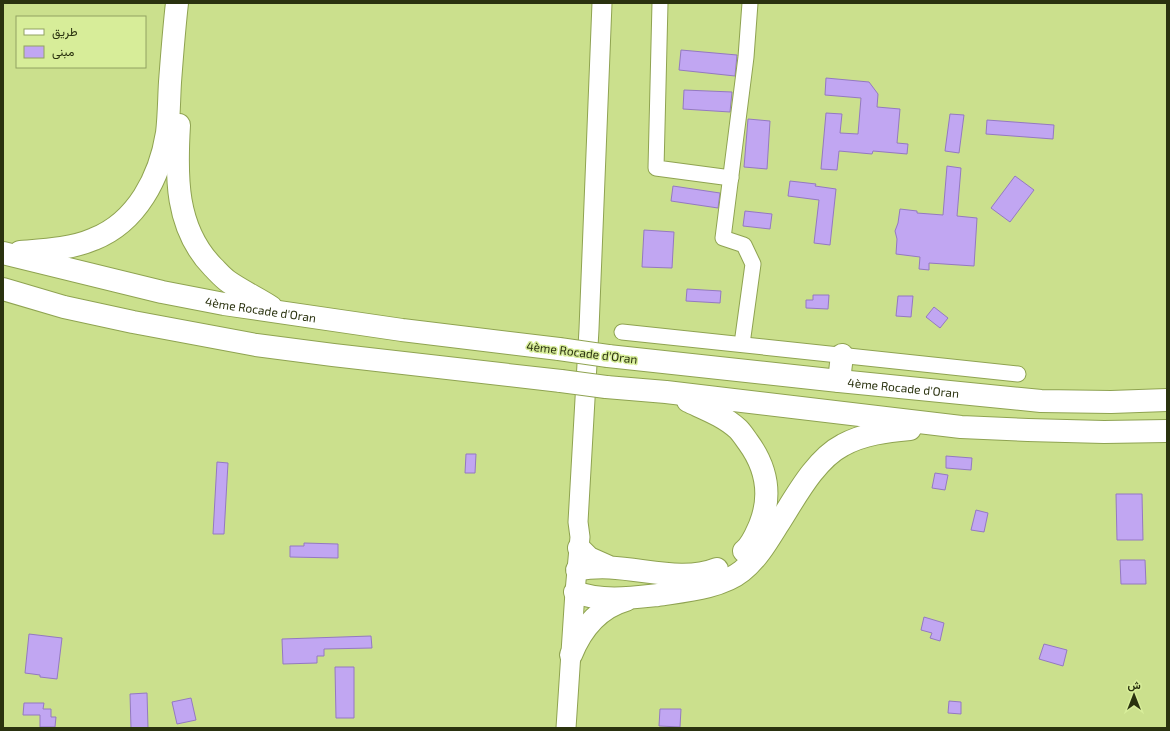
<svg xmlns="http://www.w3.org/2000/svg" width="1170" height="731" font-family="'Exo 2',Vazirmatn,sans-serif">
<style>
.building{fill:#c1a6f2;stroke:#9479c1}
.lines{fill:none;stroke-linecap:round;stroke-linejoin:round}
.minor-casing{stroke:#8fa351;stroke-width:17}
.major-casing{stroke:#8fa351;stroke-width:21}
.highway-casing{stroke:#8fa351;stroke-width:24}
.minor{stroke:#fff;stroke-width:15}
.major{stroke:#fff;stroke-width:19}
.highway{stroke:#fff;stroke-width:22}
.highway-bridge-casing{stroke:#8fa351;stroke-width:24;stroke-linecap:butt}
.highway-bridge{stroke:#fff;stroke-width:22}
.labels{text-anchor:middle;dominant-baseline:central;stroke-width:3;stroke-linejoin:round;paint-order:stroke}
.street-label{font-size:12px;fill:#2a320f;stroke:#d7ed99}
</style>
<rect width="100%" height="100%" fill="#cbe08d"/>
<g class="building">
<path d="M681,50L737,55L735,76L679,70Z"/>
<path d="M826,78L869,82L878,94L877,107L900,109L897,143L908,144L907,154L873,151L872,154L839,151L837,170L821,169L826,113L842,114L840,133L858,134L861,98L825,95Z"/>
<path d="M684,90L732,92L730,112L683,109Z"/>
<path d="M950,114L964,115L959,153L945,151Z"/>
<path d="M748,119L770,121L767,169L744,167Z"/>
<path d="M987,120L1054,125L1053,139L986,134Z"/>
<path d="M947,166L961,168L957,216L977,218L974,266L929,263V270L919,269L920,257L896,254L897,239L895,231L898,223L900,209L917,211V213L943,215Z"/>
<path d="M1015,176L1034,190L1010,222L991,208Z"/>
<path d="M790,181L816,184L815,186L836,189L830,245L814,243L819,200L788,196Z"/>
<path d="M673,186L720,193L718,208L671,201Z"/>
<path d="M745,211L772,214L770,229L743,226Z"/>
<path d="M644,230L674,232L672,268L642,267Z"/>
<path d="M687,289L721,291L720,303L686,301Z"/>
<path d="M813,295H829L828,309L806,308V300H813Z"/>
<path d="M898,296H913L911,317L896,316Z"/>
<path d="M934,307L948,318L940,328L926,317Z"/>
<path d="M466,454H476L475,473H465Z"/>
<path d="M946,456L972,458L971,470L946,468Z"/>
<path d="M217,462L228,463L224,534H213Z"/>
<path d="M935,473L948,475L945,490L932,488Z"/>
<path d="M1116,494H1142L1143,540H1117Z"/>
<path d="M976,510L988,513L984,532L971,530Z"/>
<path d="M304,543L338,544V558L290,557V546H304Z"/>
<path d="M1120,560H1145L1146,584H1121Z"/>
<path d="M924,617L944,623L940,641L930,638L932,633L921,630Z"/>
<path d="M29,634L62,638L57,679L40,677V675L25,673Z"/>
<path d="M371,636L372,648L324,649V656H317V663L283,664L282,639Z"/>
<path d="M1044,644L1067,650L1063,666L1039,659Z"/>
<path d="M335,667H354V718H336Z"/>
<path d="M147,693L148,728H131L130,694Z"/>
<path d="M191,698L196,720L177,724L172,702Z"/>
<path d="M949,701L961,702V714L948,713Z"/>
<path d="M24,703H44L43,709H51V717H56L55,727H40V715H23Z"/>
<path d="M660,709H681L680,727L659,726Z"/>
</g>
<g class="lines">
<defs>
<g id="minor">
<path d="M660,3L656,168L731,178"/>
<path d="M622,332L1018,374"/>
<path d="M742,344L753,264L744,245L723,238L746,57L750,3"/>
</g>
<path id="major" d="M566,728L575,592L580,537L578,522L589,329L602,3"/>
<g id="highway">
<path d="M179,125C176,176 175,228 213,267C218,272 223,278 229,282C242,291 257,298 271,307"/>
<path d="M20,252C45,250 71,249 94,239C137,222 160,177 167,133C169,117 169,99 170,82C172,56 174,29 177,3"/>
<path id="s1" d="M3,253L162,292L224,304L402,330L559,349"/>
<path d="M3,289L64,307L133,322L256,345L333,355L561,381"/>
<path id="s2" d="M608,356L839,381L1041,401L1111,402L1167,400"/>
<path d="M839,381L842,355"/>
<path d="M606,387L666,392L961,427L1028,430L1104,432L1167,431"/>
<path d="M688,401C705,409 724,416 738,429C742,433 745,438 748,442C767,468 772,495 760,525C756,534 752,545 744,551"/>
<path d="M579,548L589,558L607,566"/>
<path d="M577,570C623,559 674,586 717,569"/>
<path d="M575,592C601,602 631,598 658,595C684,591 721,588 742,571C757,559 767,542 777,526C794,500 814,460 843,445C863,434 887,431 910,429"/>
<path d="M571,655C581,630 598,608 626,600"/>
</g>
</defs>
<use href="#minor" class="minor-casing"/>
<use href="#major" class="major-casing"/>
<use href="#highway" class="highway-casing"/>
<use href="#minor" class="minor"/>
<use href="#major" class="major"/>
<use href="#highway" class="highway"/>
<defs>
<g id="highway-bridge">
<path d="M559,349L608,356"/>
<path d="M561,381L606,387"/>
</g>
</defs>
<use href="#highway-bridge" class="highway-bridge-casing"/>
<use href="#highway-bridge" class="highway-bridge"/>
</g>
<g class="labels">
<g class="street-label">
<text stroke="none"><textPath href="#s1" startOffset="264">4ème Rocade d'Oran</textPath></text>
<text transform="translate(582 352) rotate(7)">4ème Rocade d'Oran</text>
<text stroke="none"><textPath href="#s2" startOffset="297">4ème Rocade d'Oran</textPath></text>
</g>
</g>
<rect width="1170" height="731" fill="none" stroke="#2a320f" stroke-width="8"/>
<rect x="16" y="16" width="130" height="52" fill="#d7ed99" stroke="#92a262"/>
<rect x="24" y="29" width="20" height="6" fill="#ffffff" stroke="#92a262"/>
<text x="52" y="36" font-size="12" fill="#2a320f">طريق</text>
<rect x="24" y="46" width="20" height="12" fill="#c1a6f2" stroke="#92a262"/>
<text x="52" y="56" font-size="12" fill="#2a320f">مبنى</text>
<g transform="translate(1134 695)" stroke="#d7ed99" stroke-width="3" paint-order="stroke">
<path d="M0-3L7 15L0 10L-7 15Z" fill="#2a320f"/>
<text y="-6" font-size="11" font-weight="bold" text-anchor="middle" fill="#2a320f">ش</text>
</g>
</svg>
